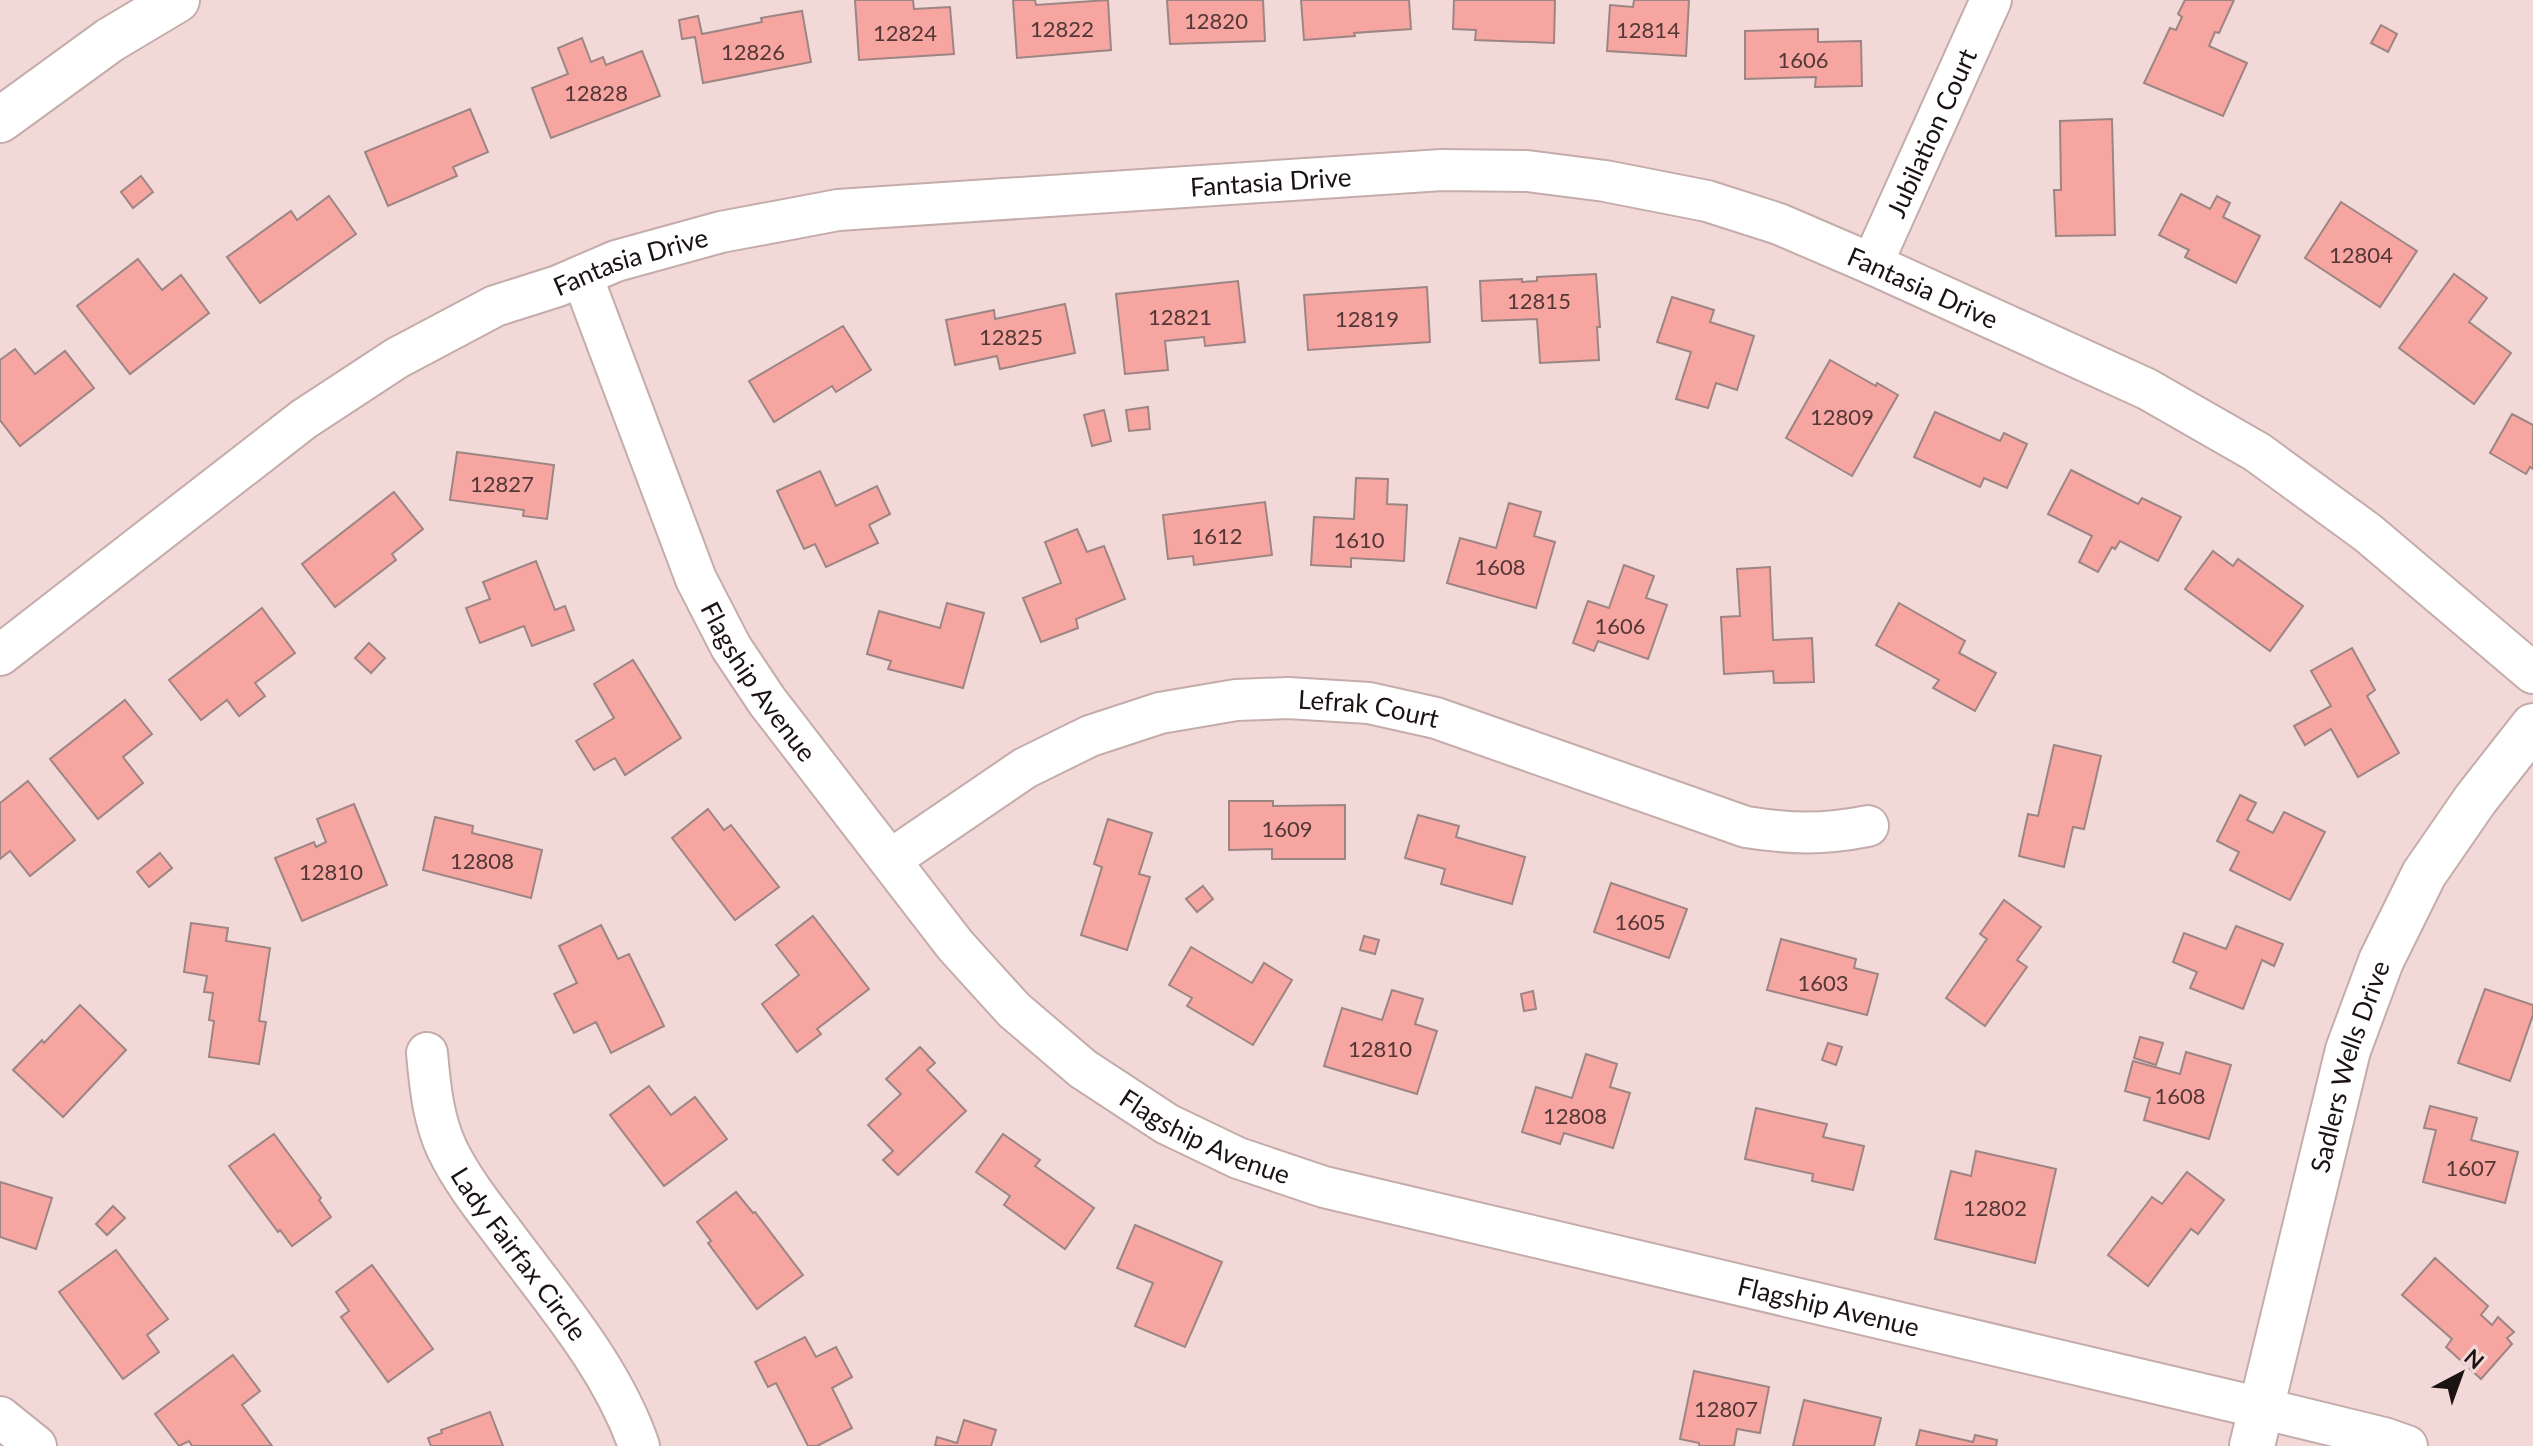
<svg xmlns="http://www.w3.org/2000/svg" width="2533" height="1446" font-family="Lato,sans-serif">
<style>
.building{fill:#f6a5a1;stroke:#9c8583;stroke-width:2}
.lines{fill:none;stroke-linecap:round;stroke-linejoin:round}
.minor-casing{stroke:#c4acaa;stroke-width:44}
.tertiary-casing{stroke:#c4acaa;stroke-width:48}
.secondary-casing{stroke:#c4acaa;stroke-width:48}
.minor{stroke:#fff;stroke-width:40}
.tertiary{stroke:#fff;stroke-width:44}
.secondary{stroke:#fff;stroke-width:44}
.labels{text-anchor:middle;dominant-baseline:central;stroke-width:7;stroke-linejoin:round;paint-order:stroke}
.number-label{font-size:22px;fill:#523736}
.street-label{font-size:26px;fill:#1b1212;stroke:#f2d9d7}
</style>
<rect width="100%" height="100%" fill="#f2d9d7"/>
<g class="building">
<path d="M855,0H913L914,9L950,7L954,54L859,60Z"/>
<path d="M1013,0H1035L1036,5L1108,0L1111,50L1017,58Z"/>
<path d="M1167,0H1263L1265,41L1170,44Z"/>
<path d="M1301,0H1409L1411,29L1354,33L1355,36L1304,40Z"/>
<path d="M1454,0H1555L1554,43L1475,40L1476,30L1453,29Z"/>
<path d="M1634,0H1689L1686,56L1607,51L1610,5L1633,7Z"/>
<path d="M2185,0H2234L2219,33L2215,32L2209,46L2247,63L2223,116L2144,83L2170,28L2176,30L2182,17L2178,14Z"/>
<path d="M802,11L811,62L703,83L695,37L682,39L679,20L698,16L702,34L762,22L761,18Z"/>
<path d="M2381,25L2397,34L2388,52L2371,43Z"/>
<path d="M1818,29V42L1861,41L1862,86L1815,87L1816,77L1745,79V31Z"/>
<path d="M582,38L591,62L603,57L606,65L642,51L660,96L551,138L532,88L568,74L558,48Z"/>
<path d="M470,109L488,152L453,167L457,176L388,206L365,152Z"/>
<path d="M2112,119L2115,235L2056,236L2054,190H2061L2060,121Z"/>
<path d="M141,176L153,192L133,208L121,192Z"/>
<path d="M2181,194L2210,209L2217,196L2230,203L2223,217L2260,236L2236,283L2185,257L2189,250L2159,235Z"/>
<path d="M329,196L356,234L260,303L227,257L291,211L297,220Z"/>
<path d="M2341,202L2417,251L2380,307L2305,258Z"/>
<path d="M138,259L162,290L181,275L209,313L130,374L77,306Z"/>
<path d="M1596,274L1600,327H1597L1599,360L1540,363L1537,319L1482,321L1480,281L1522,279V282L1537,281V277Z"/>
<path d="M2454,274L2487,298L2469,322L2511,353L2474,404L2399,348Z"/>
<path d="M1238,281L1245,342L1205,346L1204,337L1165,341L1168,370L1125,374L1116,294Z"/>
<path d="M1427,287L1430,342L1308,350L1304,295Z"/>
<path d="M1672,297L1714,310L1710,322L1754,336L1737,390L1716,383L1708,408L1676,399L1691,352L1657,342Z"/>
<path d="M1065,304L1075,353L1000,369L997,356L955,365L946,320L994,310L995,319Z"/>
<path d="M843,326L871,370L836,392L832,386L774,422L749,381Z"/>
<path d="M15,349L35,374L65,351L94,388L20,446L0,420V360Z"/>
<path d="M1830,360L1876,386L1877,383L1898,395L1852,476L1786,438Z"/>
<path d="M1148,407L1150,429L1129,431L1126,410Z"/>
<path d="M1104,410L1111,441L1092,446L1084,415Z"/>
<path d="M1935,412L2000,441L2004,433L2027,444L2007,488L1984,478L1980,487L1914,457Z"/>
<path d="M2512,414L2533,425V469L2530,467L2526,474L2490,453Z"/>
<path d="M457,452L554,465L547,519L523,516L524,510L450,500Z"/>
<path d="M2071,470L2138,504L2142,498L2181,517L2158,561L2120,541L2115,549L2112,547L2098,572L2079,562L2092,536L2048,514Z"/>
<path d="M820,471L836,506L877,486L890,514L869,525L878,543L826,567L815,544L804,549L777,491Z"/>
<path d="M1356,478L1388,479L1387,504L1407,505L1404,561L1351,558V567L1311,565L1314,517L1354,519Z"/>
<path d="M394,492L423,529L392,554L396,560L335,607L302,564Z"/>
<path d="M1265,502L1272,555L1194,565L1193,556L1168,559L1163,515Z"/>
<path d="M1509,503L1541,512L1534,536L1555,542L1536,608L1447,583L1460,538L1496,548Z"/>
<path d="M1077,529L1087,552L1104,546L1125,599L1076,619L1078,628L1041,642L1023,598L1061,583L1045,542Z"/>
<path d="M2213,551L2233,566L2238,559L2303,606L2270,651L2185,589Z"/>
<path d="M536,561L555,610L565,606L574,630L532,646L524,626L480,643L466,608L490,599L483,582Z"/>
<path d="M1624,565L1654,576L1646,598L1667,605L1648,659L1598,641L1594,651L1573,643L1588,601L1609,608Z"/>
<path d="M1770,567L1773,640L1812,638L1814,682L1774,683L1773,671L1724,674L1721,617L1740,616L1737,569Z"/>
<path d="M947,603L984,613L963,688L888,669L891,661L867,654L879,611L940,628Z"/>
<path d="M1899,603L1965,641L1959,653L1996,673L1975,711L1933,688L1939,680L1876,645Z"/>
<path d="M262,608L295,653L255,683L265,696L239,716L227,700L201,720L169,680Z"/>
<path d="M369,643L385,658L371,673L355,658Z"/>
<path d="M2352,648L2375,690L2367,696L2399,753L2358,777L2331,729L2305,745L2294,726L2331,706L2311,671Z"/>
<path d="M633,660L681,738L625,775L615,758L594,770L576,741L614,718L594,684Z"/>
<path d="M125,700L152,734L123,757L143,783L98,819L50,759Z"/>
<path d="M2054,745L2101,756L2084,829L2073,827L2064,867L2019,856L2028,814L2038,816Z"/>
<path d="M28,781L75,840L30,876L10,851L0,859V803Z"/>
<path d="M2240,795L2256,803L2247,820L2273,833L2284,812L2325,832L2290,900L2230,870L2239,852L2217,841Z"/>
<path d="M1229,801H1273V806L1345,805V859H1272V849L1229,850Z"/>
<path d="M354,804L387,885L302,921L275,858L314,842L316,847L326,842L317,819Z"/>
<path d="M708,809L724,830L731,825L779,887L735,920L672,838Z"/>
<path d="M1418,815L1459,826L1456,837L1525,857L1512,904L1441,884L1445,869L1405,858Z"/>
<path d="M435,817L473,826L472,833L542,850L531,898L423,870Z"/>
<path d="M1108,819L1152,833L1139,874L1150,877L1127,950L1081,935L1102,867L1094,864Z"/>
<path d="M160,853L172,868L149,887L137,872Z"/>
<path d="M1611,883L1687,909L1669,958L1594,932Z"/>
<path d="M1203,886L1213,899L1197,912L1186,899Z"/>
<path d="M2004,900L2041,927L2017,960L2027,967L1985,1026L1946,998L1987,939L1980,934Z"/>
<path d="M813,916L869,989L817,1029L821,1034L797,1052L762,1004L799,975L776,945Z"/>
<path d="M191,923L228,928L226,941L270,948L259,1021L266,1022L259,1064L209,1057L214,1021L209,1020L213,993L204,992L207,976L184,972Z"/>
<path d="M601,925L618,959L629,954L664,1026L611,1053L596,1022L574,1033L554,994L577,983L559,946Z"/>
<path d="M2236,926L2283,944L2274,966L2262,960L2243,1009L2190,988L2197,972L2173,962L2184,933L2226,949Z"/>
<path d="M1364,936L1379,940L1375,954L1360,950Z"/>
<path d="M1781,939L1856,959L1854,968L1878,974L1867,1015L1767,990Z"/>
<path d="M1191,947L1252,983L1264,963L1292,980L1253,1045L1187,1006L1192,998L1169,985Z"/>
<path d="M2485,989L2533,1005V1015L2510,1081L2458,1063Z"/>
<path d="M1392,990L1423,999L1415,1024L1437,1031L1417,1094L1324,1066L1342,1008L1382,1020Z"/>
<path d="M1533,991L1536,1009L1524,1011L1521,994Z"/>
<path d="M80,1005L126,1050L63,1117L13,1070L42,1040L44,1043Z"/>
<path d="M2140,1037L2163,1043L2156,1065L2134,1058Z"/>
<path d="M1828,1043L1842,1047L1836,1065L1822,1060Z"/>
<path d="M920,1047L935,1063L927,1070L966,1111L898,1175L883,1160L893,1151L868,1125L901,1094L886,1079Z"/>
<path d="M2186,1052L2231,1065L2209,1139L2144,1120L2150,1098L2125,1091L2133,1061L2180,1074Z"/>
<path d="M1586,1054L1617,1064L1610,1087L1630,1093L1613,1148L1564,1133L1560,1144L1522,1132L1536,1087L1572,1098Z"/>
<path d="M649,1086L671,1115L695,1097L727,1139L664,1186L610,1115Z"/>
<path d="M2430,1106L2477,1118L2471,1140L2518,1152L2505,1203L2423,1182L2436,1130L2424,1128Z"/>
<path d="M1756,1108L1827,1124L1823,1137L1864,1146L1853,1190L1812,1181L1813,1174L1745,1159Z"/>
<path d="M274,1134L321,1198L319,1200L331,1217L292,1246L280,1230L278,1232L229,1166Z"/>
<path d="M1003,1134L1040,1160L1035,1166L1094,1208L1065,1249L1004,1205L1010,1196L976,1172Z"/>
<path d="M1976,1151L2056,1169L2035,1263L1935,1239L1951,1171L1971,1176Z"/>
<path d="M2187,1172L2224,1200L2198,1234L2191,1229L2148,1286L2108,1255L2152,1197L2162,1204Z"/>
<path d="M0,1182L52,1198L36,1249L0,1237Z"/>
<path d="M736,1192L753,1213L755,1212L803,1275L757,1309L708,1243L711,1241L697,1222Z"/>
<path d="M113,1206L125,1218L107,1235L96,1224Z"/>
<path d="M1135,1225L1222,1262L1185,1347L1135,1326L1153,1283L1117,1268Z"/>
<path d="M116,1250L168,1319L147,1335L159,1352L123,1379L59,1292Z"/>
<path d="M2435,1258L2488,1306L2481,1315L2492,1325L2498,1317L2514,1332L2507,1338L2512,1344L2481,1379L2446,1347L2452,1339L2402,1295Z"/>
<path d="M372,1265L433,1349L388,1382L341,1317L349,1311L336,1292Z"/>
<path d="M805,1337L816,1357L836,1347L852,1377L832,1388L852,1428L817,1446H808L776,1383L768,1387L755,1362Z"/>
<path d="M233,1355L260,1391L242,1405L272,1446H192L189,1441L179,1446L155,1414Z"/>
<path d="M1694,1371L1769,1387L1760,1433L1737,1429L1734,1446H1699V1443L1680,1439Z"/>
<path d="M1804,1400L1881,1418L1874,1446H1793Z"/>
<path d="M490,1412L503,1446H431L428,1438L442,1433L441,1430Z"/>
<path d="M964,1420L996,1430L991,1446H935L937,1437L957,1443Z"/>
<path d="M1920,1430L1973,1442L1975,1435L1997,1440L1996,1446H1916Z"/>
</g>
<g class="lines">
<defs>
<g id="minor">
<path id="s1" d="M1872,264L1991,0"/>
<path id="s2" d="M582,276L696,579L731,647L767,701L955,945L1014,1010L1083,1069L1167,1124L1238,1158L1324,1187L2261,1408L2384,1438L2407,1446"/>
<path id="s3" d="M0,655L304,419L397,358L495,306L558,286L616,261L721,232L838,210L1442,170L1527,171L1605,181L1707,201L1779,224L1872,264L2147,389L2257,452L2368,533L2533,673"/>
<path id="s4" d="M890,860L1025,768L1090,736L1160,713L1236,700L1288,698L1369,703L1436,718L1746,827C1791,834 1823,835 1868,826"/>
<path id="s5" d="M427,1053C430,1086 433,1119 447,1149C461,1178 481,1204 501,1230C551,1298 611,1365 639,1446"/>
<path d="M0,1417L36,1446"/>
</g>
<g id="tertiary">
<path id="s6" d="M2252,1446L2348,1050L2381,961L2424,874L2475,800L2533,726"/>
</g>
<path id="secondary" d="M0,120L110,40L177,0"/>
</defs>
<use href="#minor" class="minor-casing"/>
<use href="#tertiary" class="tertiary-casing"/>
<use href="#secondary" class="secondary-casing"/>
<use href="#minor" class="minor"/>
<use href="#tertiary" class="tertiary"/>
<use href="#secondary" class="secondary"/>
</g>
<g class="labels">
<g class="number-label">
<text x="1216" y="20">12820</text>
<text x="1062" y="28">12822</text>
<text x="1648" y="29">12814</text>
<text x="905" y="32">12824</text>
<text x="753" y="51">12826</text>
<text x="1803" y="59">1606</text>
<text x="596" y="92">12828</text>
<text x="2361" y="254">12804</text>
<text x="1539" y="300">12815</text>
<text x="1180" y="316">12821</text>
<text x="1367" y="318">12819</text>
<text x="1011" y="336">12825</text>
<text x="1842" y="416">12809</text>
<text x="502" y="483">12827</text>
<text x="1217" y="535">1612</text>
<text x="1359" y="539">1610</text>
<text x="1500" y="566">1608</text>
<text x="1620" y="625">1606</text>
<text x="1287" y="828">1609</text>
<text x="482" y="860">12808</text>
<text x="331" y="871">12810</text>
<text x="1640" y="921">1605</text>
<text x="1823" y="982">1603</text>
<text x="1380" y="1048">12810</text>
<text x="2180" y="1095">1608</text>
<text x="1575" y="1115">12808</text>
<text x="2471" y="1167">1607</text>
<text x="1995" y="1207">12802</text>
<text x="1726" y="1408">12807</text>
</g>
<g class="street-label">
<text stroke="none"><textPath href="#s1" startOffset="144">Jubilation Court</textPath></text>
<text stroke="none"><textPath href="#s3" startOffset="1398">Fantasia Drive</textPath></text>
<text stroke="none"><textPath href="#s3" startOffset="750">Fantasia Drive</textPath></text>
<text stroke="none"><textPath href="#s3" startOffset="2070">Fantasia Drive</textPath></text>
<text stroke="none"><textPath href="#s2" startOffset="444">Flagship Avenue</textPath></text>
<text stroke="none"><textPath href="#s4" startOffset="520">Lefrak Court</textPath></text>
<text stroke="none"><textPath href="#s6" startOffset="392">Sadlers Wells Drive</textPath></text>
<text stroke="none"><textPath href="#s2" startOffset="1092">Flagship Avenue</textPath></text>
<text stroke="none"><textPath href="#s5" startOffset="226">Lady Fairfax Circle</textPath></text>
<text stroke="none"><textPath href="#s2" startOffset="1740">Flagship Avenue</textPath></text>
</g>
</g>
<g transform="translate(2461 1374) rotate(41)" stroke="#f2d9d7" stroke-width="6" paint-order="stroke">
<path d="M0-6L14 30L0 20L-14 30Z" fill="#1b1212"/>
<text y="-12" font-size="22" font-weight="bold" text-anchor="middle" fill="#1b1212">N</text>
</g>
</svg>
